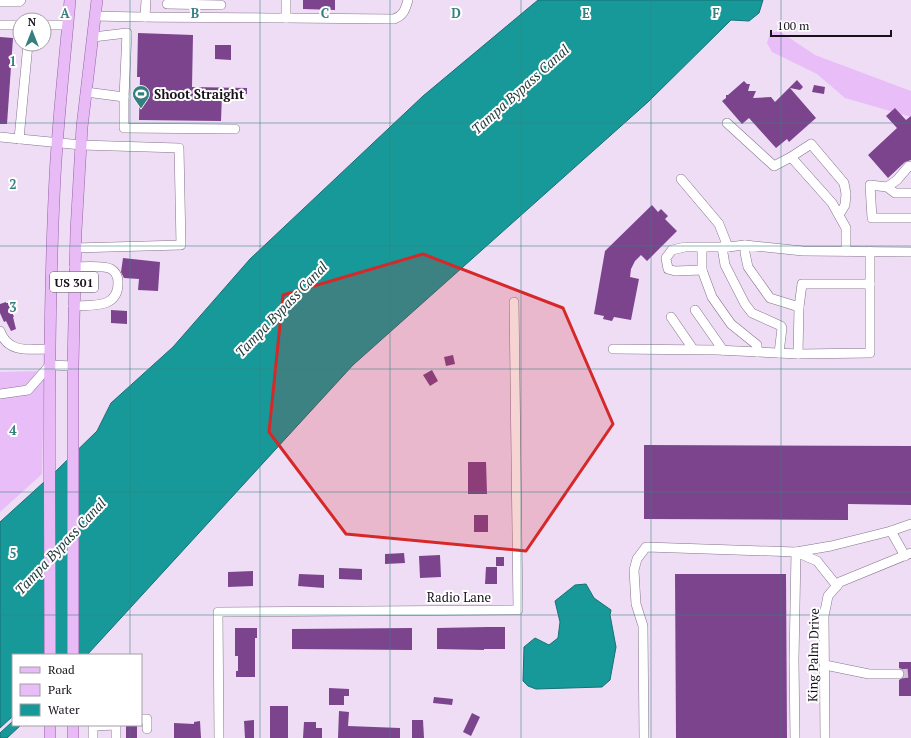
<svg xmlns="http://www.w3.org/2000/svg" width="911" height="738" font-family="'PT Serif',serif">
<style>
.green{fill:#e9bdf8}
.water{fill:#17999a;stroke:#177074}
.building{fill:#7b448d}
.lines{fill:none;stroke-linecap:round;stroke-linejoin:round}
.minor-tunnel{stroke:#cfbed5;stroke-width:9;stroke-dasharray:9 4.5;stroke-linecap:butt}
.minor-casing{stroke:#84748a;stroke-width:10}
.major-casing{stroke:#9562a6;stroke-width:12}
.minor{stroke:#fff;stroke-width:9}
.major{stroke:#e8bbf7;stroke-width:11}
.marked{fill:#d62828;fill-opacity:0.2;stroke:#d62828;stroke-width:3;stroke-linejoin:round}
.grid{fill:none;stroke:#367f7f;stroke-width:1;stroke-opacity:0.55}
.labels{text-anchor:middle;dominant-baseline:central;stroke-width:4;stroke-linejoin:round;paint-order:stroke}
.shield{fill:#fff;stroke:#5d585f;stroke-width:1}
.shield-label{font-size:12px;font-weight:bold;fill:#18111a}
.poi-label{font-size:13px;font-weight:bold;fill:#18111a;stroke:#fff;text-anchor:start}
.street-label{font-size:13px;fill:#18111a;stroke:#fff}
.water-label{font-size:14px;font-style:italic;fill:#1e3737;stroke:#fff}
.grid-label{font-size:13px;text-anchor:middle;font-weight:bold;fill:#367f7f;stroke:#fff;stroke-width:4;stroke-linejoin:round;paint-order:stroke}
</style>
<rect width="100%" height="100%" fill="#efddf6"/>
<g class="green">
<path d="M779,31L815,55L911,91V117L845,98L817,74L772,52L767,43L770,33Z"/>
<path d="M44,371L42,474L0,512V372Z"/>
</g>
<g class="water">
<path d="M538,0H763L759,13L749,21L731,20L648,102L353,365L87,655H13V716L0,728V522L55,472L97,431L111,403L173,347L250,259L423,96Z"/>
<path d="M586,584L594,598L611,610L610,615L616,647L610,680L602,687L536,689L528,686L523,681L524,647L535,638L549,645L558,638L560,622L555,601L575,585Z"/>
<path d="M13,721V725H21L7,738H0V733Z"/>
</g>
<g class="building">
<path d="M303,0H335V10L303,9Z"/>
<path d="M138,33L193,35L192,87L247,88V94L222,93L221,121L139,120L140,77H137Z"/>
<path d="M0,37L13,38L7,124H0Z"/>
<path d="M215,45H231V60L215,59Z"/>
<path d="M797,80L803,87L800,90L790,88L816,118L789,142L787,139L776,148L749,118L742,124L722,101L726,98V95H728L744,81L747,84H750L748,91H756L753,98L771,97L775,102Z"/>
<path d="M814,85L825,87L824,94L812,92Z"/>
<path d="M895,108L906,120L911,116V160L905,162L888,178L868,155L897,128L886,116Z"/>
<path d="M652,205L658,212L661,209L668,216L665,219L677,231L647,261L641,255L635,261L631,269L630,277L639,279L631,320L614,317L612,321L603,319L604,316L594,314L605,251Z"/>
<path d="M123,258L160,262L158,291L138,290L139,279L124,278L121,272Z"/>
<path d="M6,302V303H8L14,317H13L16,329L11,331L6,321L4,322L0,313V304Z"/>
<path d="M111,310L127,311V324L111,323Z"/>
<path d="M453,355L455,364L446,366L444,357Z"/>
<path d="M432,370L438,381L430,386L423,375Z"/>
<path d="M644,445L911,446V505L848,504V520L644,519Z"/>
<path d="M468,462H486L487,494H468Z"/>
<rect x="474" y="515" width="14" height="17"/>
<path d="M404,553L405,563L385,564V554Z"/>
<path d="M440,555L441,577L420,578L419,556Z"/>
<rect x="496" y="557" width="8" height="9"/>
<path d="M486,567H497V584H485Z"/>
<path d="M339,568L362,569V580L339,579Z"/>
<path d="M253,571V586L228,587V572Z"/>
<path d="M299,574L324,575V588L298,586Z"/>
<path d="M675,574H786L787,738H676Z"/>
<path d="M487,627H505V649H484V650L437,649V628Z"/>
<path d="M235,628H257V638H255V677H236V671H238V656H235Z"/>
<path d="M412,628V650L292,649V629Z"/>
<path d="M899,662H911V696H899V680L904,677L905,674L902,669L899,668Z"/>
<path d="M329,688L349,689V696H344V705H329Z"/>
<path d="M434,697L453,699L452,705L433,703Z"/>
<rect x="270" y="706" width="18" height="32"/>
<path d="M339,711L349,712L348,726L400,728V738H338Z"/>
<path d="M472,713L480,717L471,736L463,732Z"/>
<path d="M254,720V738H245L244,721Z"/>
<path d="M412,720H423L424,738H412Z"/>
<path d="M200,721L201,738H174V723L194,724V722Z"/>
<path d="M304,722H316V728H322V738H303Z"/>
<rect x="126" y="725" width="11" height="13"/>
</g>
<g class="lines">
<path class="minor-tunnel" d="M899,674L911,673"/>
<defs>
<g id="minor">
<path d="M0,2H19L21,0"/>
<path d="M167,4L221,5"/>
<path d="M95,16C159,18 222,17 286,18V0"/>
<path d="M145,17L146,0"/>
<path d="M286,18L394,19C404,15 405,10 408,0"/>
<path d="M0,25H20"/>
<path d="M44,25H68"/>
<path d="M93,37L127,33L124,97"/>
<path d="M86,92L124,97V128L235,129"/>
<path d="M727,123L774,166L791,157L832,203L846,228V251"/>
<path d="M0,137L81,145L179,148L181,245L75,248"/>
<path d="M19,139L28,44"/>
<path d="M791,157L811,144L844,183L846,194L845,205L839,215"/>
<path d="M681,179L719,224L728,247L745,245"/>
<path d="M887,187L897,180L909,166"/>
<path d="M911,193H895L887,187L870,185L872,218H911"/>
<path d="M702,247V270L675,271L668,269L666,258L672,250L685,247H728"/>
<path d="M722,247L725,265L745,304L752,313L781,326L782,328L779,353"/>
<path d="M702,270L712,297L731,324L757,345V352"/>
<path d="M73,306C92,305 119,309 118,282C118,277 116,272 111,269C103,265 84,267 74,267"/>
<path d="M799,307L802,284H870"/>
<path d="M695,310L723,350"/>
<path d="M671,317L693,349"/>
<path d="M0,331C8,354 30,349 50,349"/>
<path d="M613,349L717,350L798,354L799,307L770,298L748,267L745,253V245L803,251L911,252"/>
<path d="M798,354L870,353V251"/>
<path d="M0,394L28,390L50,365L73,366"/>
<path d="M891,531L911,524"/>
<path d="M825,665L869,674H899"/>
<path d="M141,719H147V729"/>
<path d="M93,738V726L116,725"/>
<path d="M116,738V725"/>
<path d="M219,738L218,612L518,610L514,302"/>
<path d="M644,738L643,626L636,604L634,570L637,559L646,547L796,552L817,561L837,586"/>
<path d="M795,738L794,660L796,552L831,546L891,531L905,556"/>
<path d="M825,738L824,616L828,596L840,582L911,553"/>
</g>
<g id="major">
<path d="M50,655C50,496 47,336 55,177C58,118 65,59 70,0"/>
<path d="M73,655V366L76,231L82,127L97,0"/>
<path d="M50,725V738"/>
<path d="M73,725V738"/>
</g>
</defs>
<use href="#minor" class="minor-casing"/>
<use href="#major" class="major-casing"/>
<use href="#minor" class="minor"/>
<use href="#major" class="major"/>
</g>
<path class="marked" d="M423,254L563,308L613,424L526,551L346,534L269,432L283,295Z"/>
<path class="grid" d="M130,0V655M260,0V738M390,0V738M521,0V738M651,0V738M781,0V738M0,123H911M0,246H911M0,369H911M0,492H911M0,615H911M130,725V738"/>
<defs>
<symbol id="stadium-pin" viewBox="-11 -11 22 30"><path d="M0 17L-7.5 6A9.5 9.5 0 1 1 7.5 6Z" fill="#367f7f" stroke="#fff"/><path d="M0-5a6.5 5 0 1 0 0 10a6.5 5 0 1 0 0-10ZM-3.5-1.8h7v3.6h-7Z" fill="#fff"/></symbol>
</defs>
<g fill-rule="evenodd">
<use href="#stadium-pin" x="131" y="84" width="20" height="27"/>
</g>
<g class="labels">
<rect class="shield" x="50" y="272" width="48" height="20" rx="3"/>
<g class="shield-label">
<text x="74" y="282">US 301</text>
</g>
<g class="poi-label">
<text x="154" y="94">Shoot Straight</text>
</g>
<g class="street-label">
<text x="459" y="597">Radio Lane</text>
<text transform="translate(813 655) rotate(-89)">King Palm Drive</text>
</g>
<g class="water-label">
<text transform="translate(520 89) rotate(-42)">Tampa Bypass Canal</text>
<text transform="translate(281 309) rotate(-46)">Tampa Bypass Canal</text>
<text transform="translate(60 546) rotate(-47)">Tampa Bypass Canal</text>
</g>
</g>
<g class="grid-label">
<text x="65" y="18">A</text>
<text x="195" y="18">B</text>
<text x="325" y="18">C</text>
<text x="456" y="18">D</text>
<text x="586" y="18">E</text>
<text x="716" y="18">F</text>
<text x="13" y="66">1</text>
<text x="13" y="189">2</text>
<text x="13" y="312">3</text>
<text x="13" y="435">4</text>
<text x="13" y="558">5</text>
</g>
<rect x="12" y="654" width="130" height="72" fill="#ffffff" stroke="#a3a0a3"/>
<rect x="20" y="667" width="20" height="6" fill="#e8bbf7" stroke="#a3a0a3"/>
<text x="48" y="674" font-size="12" fill="#18111a">Road</text>
<rect x="20" y="684" width="20" height="12" fill="#e9bdf8" stroke="#a3a0a3"/>
<text x="48" y="694" font-size="12" fill="#18111a">Park</text>
<rect x="20" y="704" width="20" height="12" fill="#17999a" stroke="#a3a0a3"/>
<text x="48" y="714" font-size="12" fill="#18111a">Water</text>
<g transform="translate(32 32)"><circle r="19" fill="#ffffff" stroke="#a3a0a3"/>
<path d="M0-3L7 15L0 10L-7 15Z" fill="#367f7f"/>
<text y="-6" font-size="11" font-weight="bold" text-anchor="middle" fill="#18111a">N</text>
</g>
<path d="M771 30v6h120v-6" fill="none" stroke="#18111a" stroke-width="2"/>
<text x="777" y="30" font-size="12" fill="#18111a" stroke="#ffffff" stroke-width="3" paint-order="stroke">100 m</text>
</svg>
